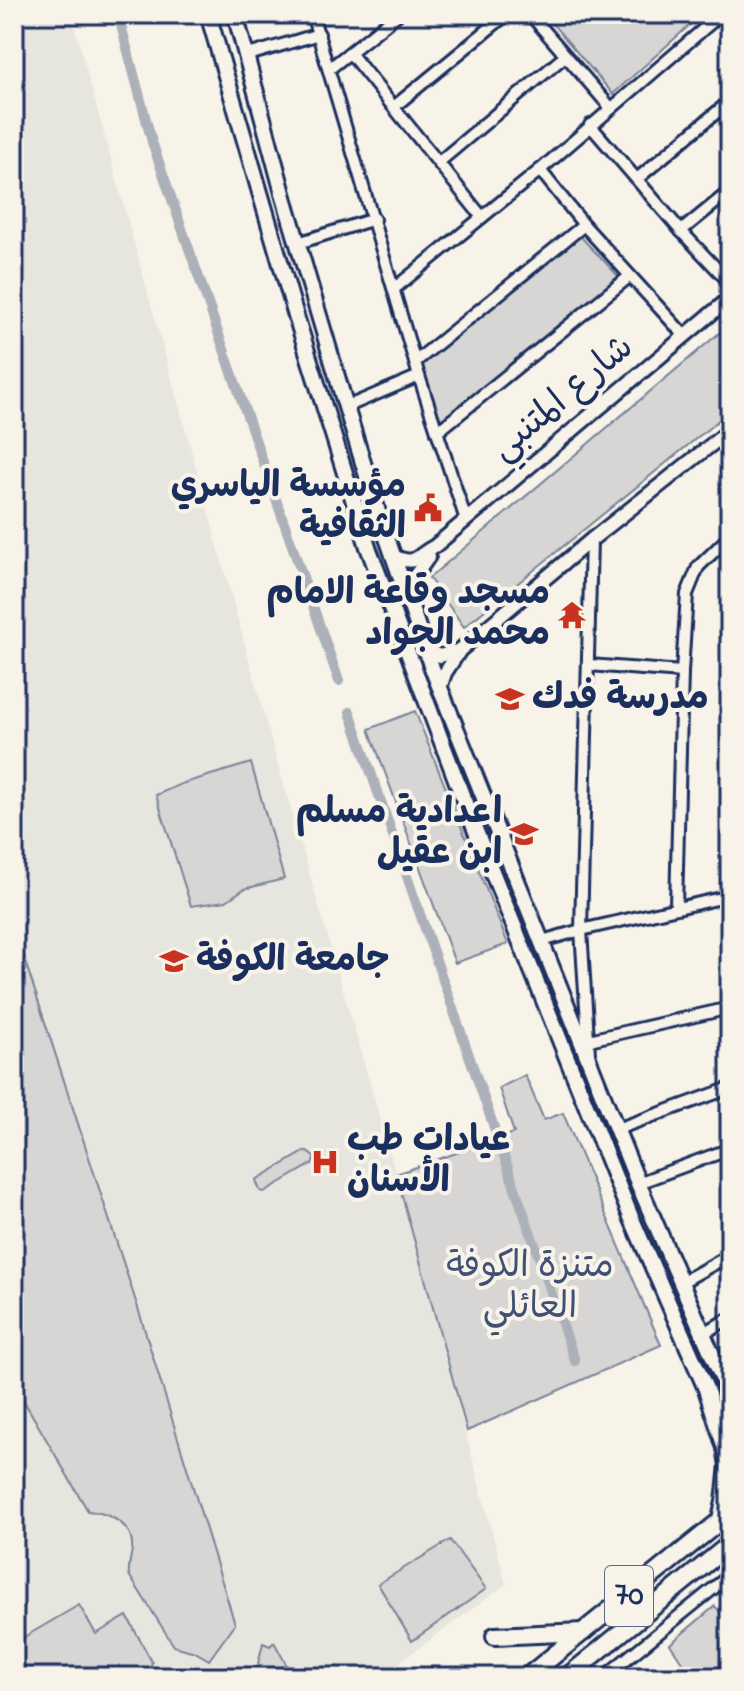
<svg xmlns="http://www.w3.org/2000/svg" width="744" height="1691" font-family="'Indie Flower','Playpen Sans Arabic',sans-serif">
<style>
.built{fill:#e6e5de}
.green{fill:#d7d6d4;stroke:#798299;stroke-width:2}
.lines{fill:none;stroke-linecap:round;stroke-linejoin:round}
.canal{stroke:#acb0b9;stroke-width:10}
.minor-casing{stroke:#1b2f5e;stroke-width:16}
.tertiary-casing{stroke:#1b2f5e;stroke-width:18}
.secondary-casing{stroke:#1b2f5e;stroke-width:20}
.trunk-casing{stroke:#1b2f5e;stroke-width:22}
.minor{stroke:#f7f3e8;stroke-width:10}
.tertiary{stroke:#f7f3e8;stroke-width:12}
.secondary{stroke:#f7f3e8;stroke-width:14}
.trunk{stroke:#f7f3e8;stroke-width:16}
.labels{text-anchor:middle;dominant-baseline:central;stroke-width:8;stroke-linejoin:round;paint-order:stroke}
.shield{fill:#f7f3e8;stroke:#5d6a87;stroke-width:2}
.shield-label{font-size:34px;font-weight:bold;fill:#1b2f5e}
.street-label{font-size:36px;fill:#1b2f5e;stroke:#f7f3e8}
.poi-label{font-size:36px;font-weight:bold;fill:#1b2f5e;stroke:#f7f3e8;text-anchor:end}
.park-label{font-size:36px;fill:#415076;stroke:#f7f3e8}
</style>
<rect width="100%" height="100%" fill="#f7f3e8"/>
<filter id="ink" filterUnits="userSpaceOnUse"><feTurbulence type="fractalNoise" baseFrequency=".0125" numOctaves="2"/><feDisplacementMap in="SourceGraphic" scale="16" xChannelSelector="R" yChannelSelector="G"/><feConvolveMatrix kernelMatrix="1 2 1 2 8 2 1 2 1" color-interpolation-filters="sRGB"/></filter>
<g filter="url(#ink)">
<path class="built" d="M14,14H71L273,747L396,1174L506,1584L379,1677H14Z"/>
<g class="green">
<path d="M557,14H702L613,94L549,20Z"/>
<path d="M579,235L621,279L441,424L421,366Z"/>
<path d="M730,324V411L464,627L429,578Z"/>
<path d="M415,711L508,944L455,963L369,729Z"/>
<path d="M251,763L284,879L244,889L226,901L191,906L156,795L181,784Z"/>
<path d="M14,927L137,1305L235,1624L209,1660L195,1652L174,1646L129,1575C128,1565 131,1558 132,1549C134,1524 109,1513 88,1511L14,1384Z"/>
<path d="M525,1075L544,1120L563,1113L661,1345L467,1431L396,1174L514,1133L499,1088Z"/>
<path d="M306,1151L315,1158L312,1164L264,1192L260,1191L256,1180Z"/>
<path d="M450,1540L486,1589L412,1641L378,1584Z"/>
<path d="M79,1605L96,1634L127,1616L152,1662L147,1677H14V1643Z"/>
<path d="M715,1606L730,1625V1677H692L670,1644Z"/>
<path d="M274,1642L293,1677H255L263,1643L270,1646Z"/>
</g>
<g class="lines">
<g class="canal">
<path d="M118,14L152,142L339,681"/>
<path d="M350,712L575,1361"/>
</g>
<defs>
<g id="minor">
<path d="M312,14L419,376L466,520"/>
<path d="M530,14L610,107"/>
<path d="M350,53L482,217"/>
<path d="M245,56L319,34"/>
<path d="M329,69L398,14"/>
<path d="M395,106L507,14"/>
<path d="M590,125L681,231L730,283"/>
<path d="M439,162L565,56"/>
<path d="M540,170L584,225L684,335"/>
<path d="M637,179L730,101"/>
<path d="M681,231L730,191"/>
<path d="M298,243L374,219"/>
<path d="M395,288L540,170L721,14"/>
<path d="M415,362L584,225"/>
<path d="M346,407L419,376"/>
<path d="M437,432L630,276"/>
<path d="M589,665L682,672"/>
<path d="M676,907L682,672L687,594L698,567L730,536"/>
<path d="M542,941L581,930L730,896"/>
<path d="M589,1040L730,1008"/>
<path d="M589,1054L581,930L591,540"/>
<path d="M617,1129L730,1088"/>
<path d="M638,1183L730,1149"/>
<path d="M680,1283L730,1255"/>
<path d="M704,1333L730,1318"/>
<path d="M604,1677L730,1575"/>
</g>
<g id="tertiary">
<path d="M393,556C417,567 415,556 435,546L730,298"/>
<path d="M410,604L415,576L429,556"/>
<path d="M425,650L440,656L460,650"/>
<path d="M440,688L445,673L460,650L591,540L730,430"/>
</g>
<g id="secondary">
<path d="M208,14L296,316L368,547L471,819L631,1217L706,1389L725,1448L728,1465L724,1502L719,1523"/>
<path d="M235,14L284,197L346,407L378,512L432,668L638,1183L730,1396"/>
</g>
<g id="trunk">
<path d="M495,1636L583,1632"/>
<path d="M527,1677L730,1513"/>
<path d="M567,1677L730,1544"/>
</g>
</defs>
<use href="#minor" class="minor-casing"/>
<use href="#tertiary" class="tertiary-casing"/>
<use href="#secondary" class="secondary-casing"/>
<use href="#trunk" class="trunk-casing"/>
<use href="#minor" class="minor"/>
<use href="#tertiary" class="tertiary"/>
<use href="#secondary" class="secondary"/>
<use href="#trunk" class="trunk"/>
</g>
</g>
<defs>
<symbol id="civic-bare" viewBox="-9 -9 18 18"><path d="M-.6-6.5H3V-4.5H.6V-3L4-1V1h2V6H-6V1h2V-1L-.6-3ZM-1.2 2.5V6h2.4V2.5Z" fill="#c8321e" stroke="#f7f3e8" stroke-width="2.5" paint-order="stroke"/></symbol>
<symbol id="temple-bare" viewBox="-9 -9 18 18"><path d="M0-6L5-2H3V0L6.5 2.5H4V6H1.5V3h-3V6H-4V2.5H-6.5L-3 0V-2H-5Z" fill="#c8321e" stroke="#f7f3e8" stroke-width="2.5" paint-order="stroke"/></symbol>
<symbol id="school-bare" viewBox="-9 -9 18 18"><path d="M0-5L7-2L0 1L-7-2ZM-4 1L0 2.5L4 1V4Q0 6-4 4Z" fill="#c8321e" stroke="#f7f3e8" stroke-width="2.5" paint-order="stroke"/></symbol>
<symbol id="university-bare" viewBox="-9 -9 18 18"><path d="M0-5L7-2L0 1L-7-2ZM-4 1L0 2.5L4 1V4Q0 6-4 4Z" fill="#c8321e" stroke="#f7f3e8" stroke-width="2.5" paint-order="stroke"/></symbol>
<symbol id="hospital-bare" viewBox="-9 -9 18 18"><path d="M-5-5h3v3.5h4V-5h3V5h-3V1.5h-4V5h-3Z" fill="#c8321e" stroke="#f7f3e8" stroke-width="2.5" paint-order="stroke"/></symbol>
</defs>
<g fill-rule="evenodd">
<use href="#civic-bare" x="408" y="488" width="40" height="40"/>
<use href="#temple-bare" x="552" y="595" width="40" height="40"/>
<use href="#school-bare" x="490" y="679" width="40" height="40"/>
<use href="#school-bare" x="504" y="814" width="40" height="40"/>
<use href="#university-bare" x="154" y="941" width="40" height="40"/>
<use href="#hospital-bare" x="305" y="1142" width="40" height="40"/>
</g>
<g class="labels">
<rect class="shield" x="605" y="1566" width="48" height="60" rx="6"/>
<g class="shield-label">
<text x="629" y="1596">70</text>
</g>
<g class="street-label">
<text transform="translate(563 399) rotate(-40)">شارع المتنبي</text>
</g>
<g class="poi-label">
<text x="406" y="487">مؤسسة الياسري<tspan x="406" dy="41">الثقافية</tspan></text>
<text x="550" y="594">مسجد وقاعة الامام<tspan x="550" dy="41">محمد الجواد</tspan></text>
<text x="532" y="699" text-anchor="start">مدرسة فدك</text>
<text x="502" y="813">اعدادية مسلم<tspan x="502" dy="41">ابن عقيل</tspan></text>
<text x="196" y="961" text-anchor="start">جامعة الكوفة</text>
<text x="347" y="1141" text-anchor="start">عيادات طب<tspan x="347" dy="41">الأسنان</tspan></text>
</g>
<g class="park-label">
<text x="530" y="1267">متنزة الكوفة<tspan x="530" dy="41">العائلي</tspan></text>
</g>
</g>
<rect width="744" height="1691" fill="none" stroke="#f7f3e8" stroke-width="48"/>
<rect x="24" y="24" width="696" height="1643" fill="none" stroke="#1b2f5e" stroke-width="3" filter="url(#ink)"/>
</svg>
